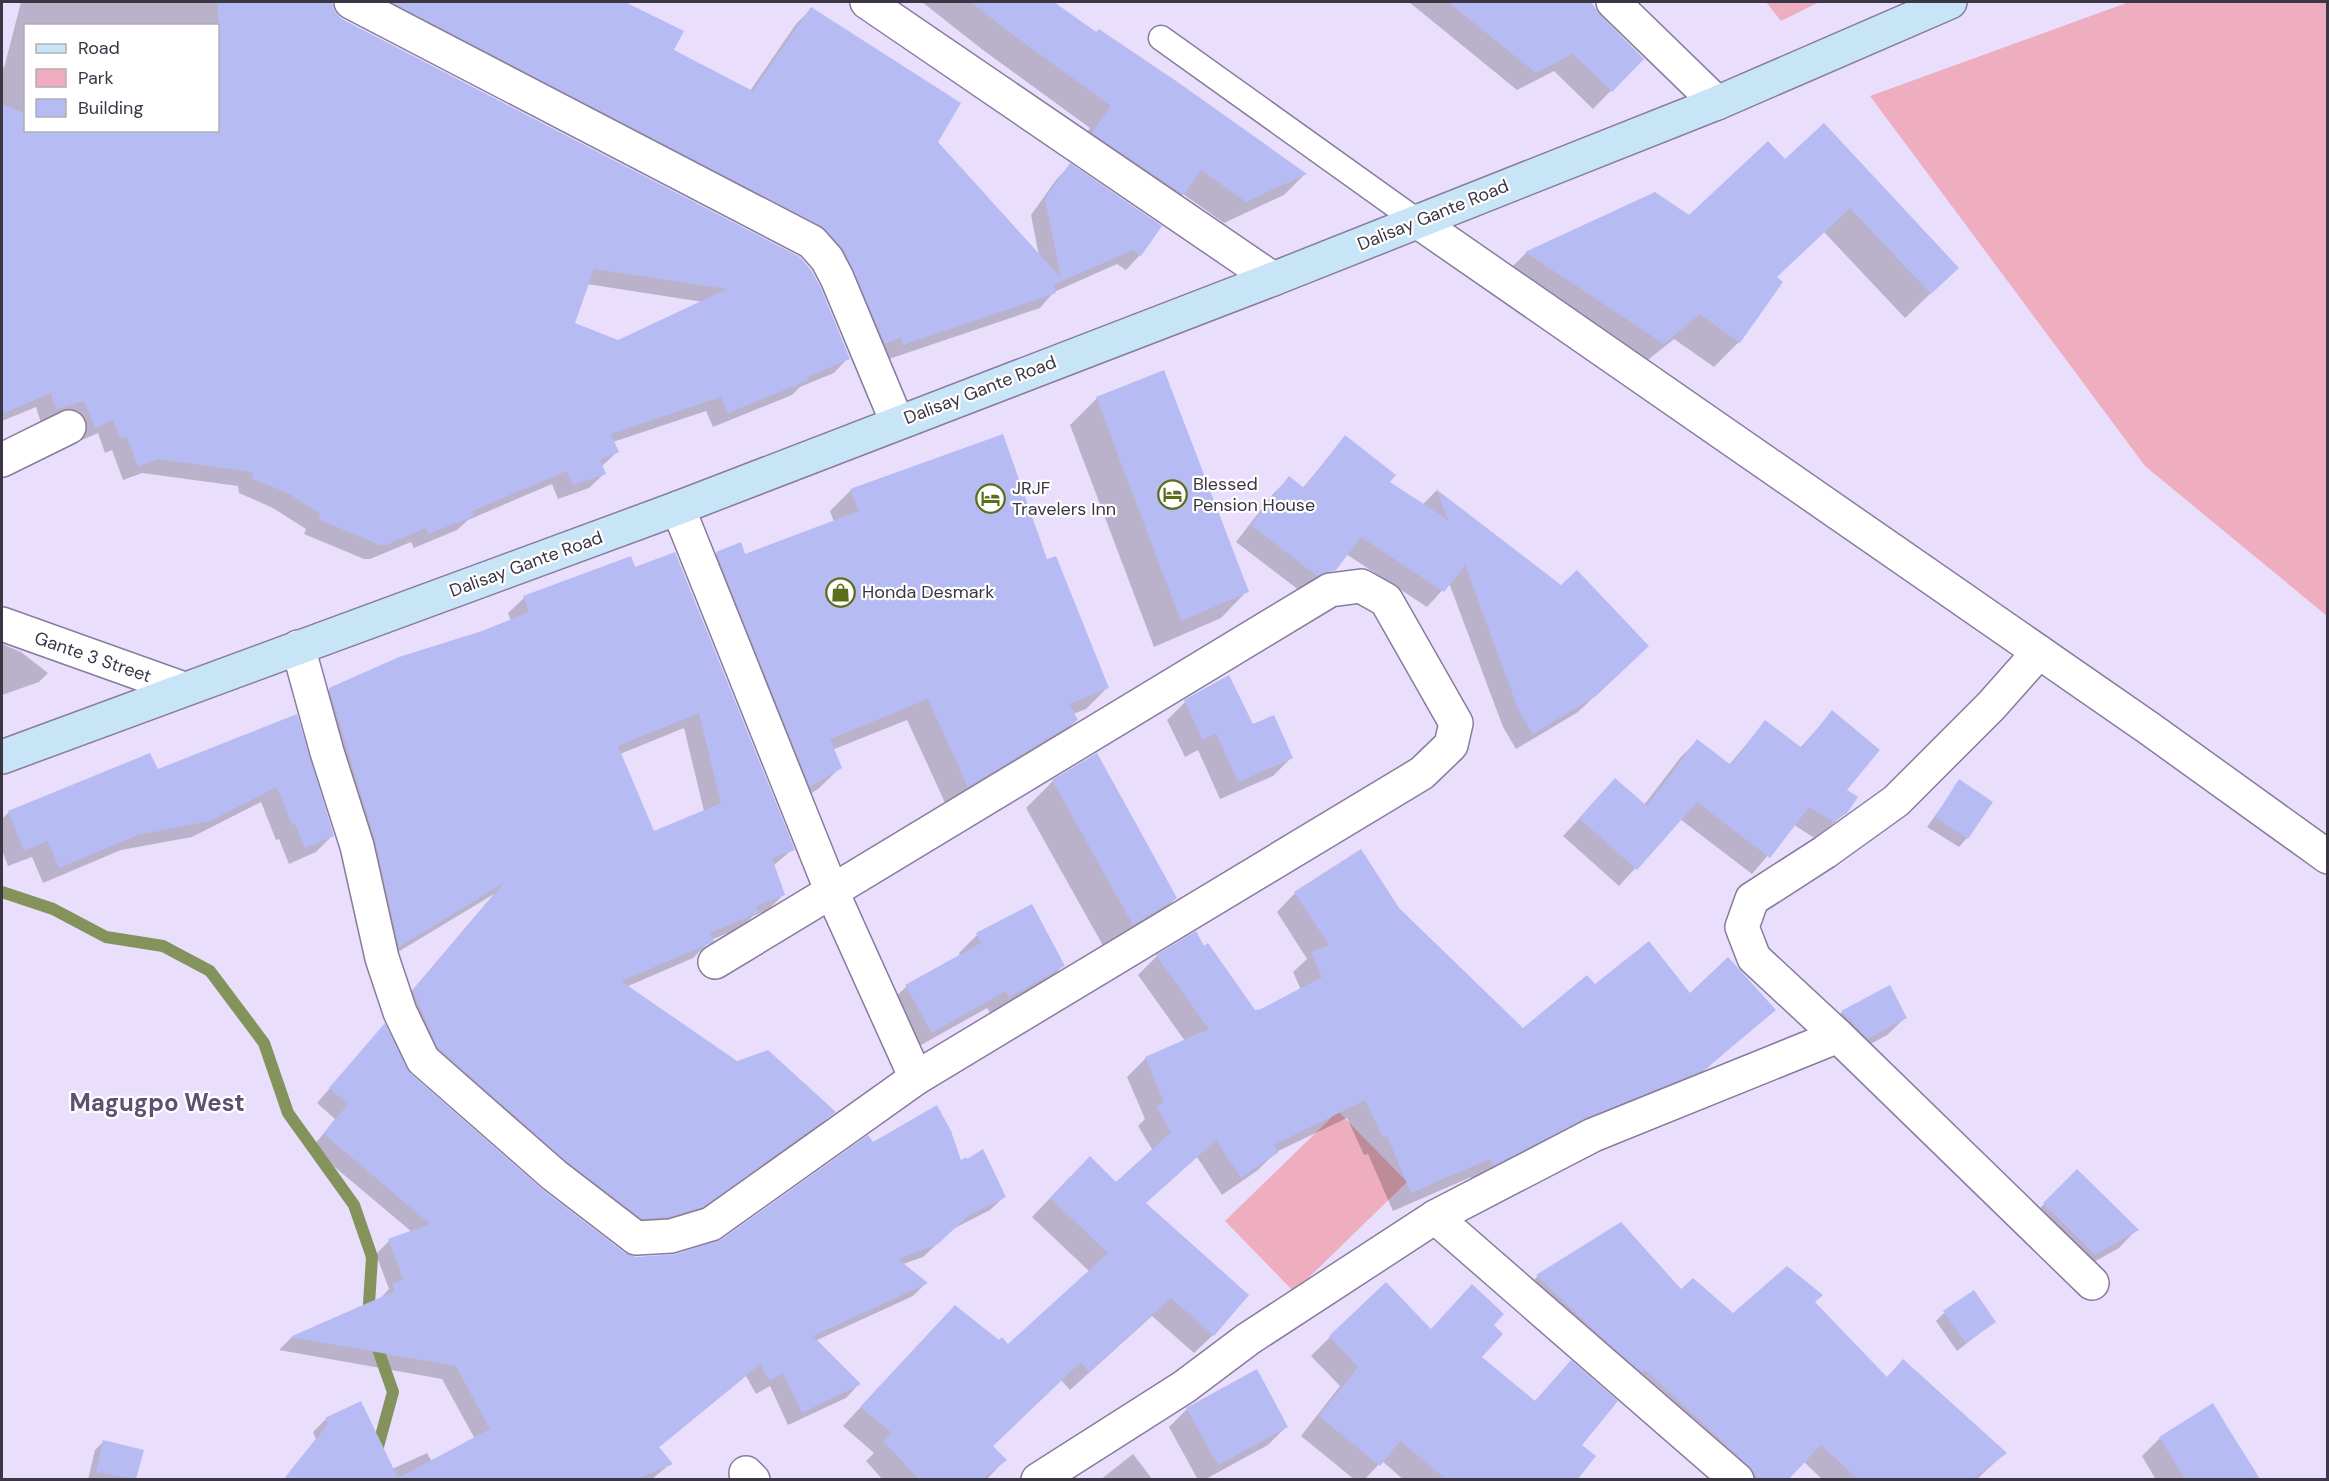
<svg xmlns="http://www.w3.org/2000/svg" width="2329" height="1481" font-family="'DM Sans',sans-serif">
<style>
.green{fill:#eeaebf}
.shadow{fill:#0003;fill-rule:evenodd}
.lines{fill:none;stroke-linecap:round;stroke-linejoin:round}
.stream{stroke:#84935b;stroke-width:12}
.building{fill:#b7bbf4;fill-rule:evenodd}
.lane-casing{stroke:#887c9e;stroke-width:27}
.street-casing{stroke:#887c9e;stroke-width:36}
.secondary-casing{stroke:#887c9e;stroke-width:36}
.lane{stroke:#fff;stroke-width:24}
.street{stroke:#fff;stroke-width:33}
.secondary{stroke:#c8e5f8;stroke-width:33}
.labels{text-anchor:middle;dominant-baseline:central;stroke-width:4.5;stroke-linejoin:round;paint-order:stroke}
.street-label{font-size:18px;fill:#3b3644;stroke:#fff}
.poi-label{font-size:18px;fill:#3b3644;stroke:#fff;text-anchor:start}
.district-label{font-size:24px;font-weight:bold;fill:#5c5170;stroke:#fff}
</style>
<rect width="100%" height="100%" fill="#e9dffd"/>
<g class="green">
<path d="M1766,2H1819L1781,21Z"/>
<path d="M2129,2H2327V616L2145,466L1870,96Z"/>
<path d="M1338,1111L1407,1182L1294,1292L1225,1221Z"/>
</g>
<g class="shadow">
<path d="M21,2H331L334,12L341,20L848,358L834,373L800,387L792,395L713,427L706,411L613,442L617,452L601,467L604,474L589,488L558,499L552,484L468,520L457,530L414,548L411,542L370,559H364L304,534L306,529L273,508L239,493L238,486L142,473L123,480L112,450L105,453L98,433L80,441L69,415L41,423L36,407L2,421V67L4,68ZM26,26H218V130H26ZM587,284L703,302L618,342L573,323Z"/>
<path d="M348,2H620L682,31L672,51L750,91L796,24L811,9L1039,256L1031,215L1056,180L1070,165L1140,255L1126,270L1117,264L1054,292L1040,308L889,359L886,351L870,358L829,265Z"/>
<path d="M922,2H1052L1305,174L1284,195L1224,223L1183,194L1161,216L1071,155L1090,128L983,50Z"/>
<path d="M1409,2H1587L1642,59L1593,109L1554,71L1517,90Z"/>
<path d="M1785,161L1957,268L1905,318L1824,232L1775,278L1739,342L1714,367L1674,339L1638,368L1501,278L1526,253L1655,193L1689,217Z"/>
<path d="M1097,398L1247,591L1221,618L1154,647L1070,425Z"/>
<path d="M1345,437L1388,483L1422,505L1436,491L1561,587L1631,662L1578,712L1516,749L1503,727L1449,583L1427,607L1346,554L1318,586L1300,591L1236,542L1273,494L1289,478L1302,489Z"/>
<path d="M851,490L1046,561L1107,688L1086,709L1073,714L1077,720L1055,741L947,807L907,720L832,750L840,768L818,789L789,807L695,575L717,553L744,556L834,522L830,511Z"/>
<path d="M630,558L793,849L773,866L783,895L768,910L753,916L742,927L711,940L693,958L626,987L737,1063L833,1112L818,1128L685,1222L626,1234L402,1021L398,1007L494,894L383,961L314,705L330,689L511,621L508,613L524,598ZM684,728L704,811L653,833L620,754Z"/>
<path d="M2,644L21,652L48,673L39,682L2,695Z"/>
<path d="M1229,677L1252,726L1291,758L1273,776L1220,799L1198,750L1185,757L1167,720L1185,702Z"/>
<path d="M1832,712L1846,812L1816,839L1794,825L1752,874L1680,819L1619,886L1563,836L1615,780L1644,805L1680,758L1697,741L1729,765L1765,722L1800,748Z"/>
<path d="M296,716L332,836L316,852L289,864L279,839L276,840L261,802L192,837L121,850L43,883L32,857L8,866L2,850V819L9,812L157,771Z"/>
<path d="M1053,781L1176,898L1149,925L1106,951L1026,808Z"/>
<path d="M1960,781L1967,838L1959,847L1927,827Z"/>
<path d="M1295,893L1398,909L1523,1030L1595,986L1689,995L1774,1010L1684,1088L1474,1183L1471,1177L1393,1211L1368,1154L1364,1155L1347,1118L1276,1152L1258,1170L1222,1195L1197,1157L1144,1204L1213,1335L1194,1353L1152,1316L1070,1390L1061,1380L991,1446L1005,1460L986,1480H883L866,1461L874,1453L843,1426L937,1325L1008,1346L1090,1272L1032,1217L1071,1176L1116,1184L1153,1151L1138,1126L1145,1119L1127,1077L1146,1058L1185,1041L1138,975L1157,956L1203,948L1254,1012L1261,1010L1301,990L1293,972L1307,959L1277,912Z"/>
<path d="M1031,906L1063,966L1045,984L991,1014L987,1008L914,1049L888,1004L906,987L960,956L959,953L977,935Z"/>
<path d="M1889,987L1905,1018L1887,1035L1849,1056L1824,1030L1842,1012Z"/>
<path d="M384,1026L409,1075L542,1191L624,1254L636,1258L676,1256L722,1241L872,1144L960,1162L1004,1197L990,1210L953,1229L923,1257L903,1264L926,1283L913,1296L815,1341L859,1384L846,1398L788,1425L770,1386L756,1394L746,1376L658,1448L670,1464L651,1480H283L316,1439L313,1432L326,1419L392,1469L427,1453L432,1462L475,1439L442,1379L279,1350L291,1338L380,1299L389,1289L376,1254L389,1241L412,1232L312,1148L335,1119L317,1103Z"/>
<path d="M2077,1171L2136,1230L2119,1248L2076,1272L2026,1222Z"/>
<path d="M1621,1224L1681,1291L1733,1315L1814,1302L1886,1378L2005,1453L1976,1480H1823L1804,1462L1787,1480H1729L1521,1293L1537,1277Z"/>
<path d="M1944,1313L1994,1322L1957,1351L1936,1321Z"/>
<path d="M1492,1325L1480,1357L1534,1402L1571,1362L1579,1445L1594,1456L1576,1480H1404L1382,1461L1364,1480H1355L1301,1436L1340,1386L1311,1356L1330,1337Z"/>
<path d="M2212,1405L2258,1480H2156L2142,1456L2160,1438Z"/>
<path d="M1187,1409L1286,1427L1268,1445L1204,1480H1198L1169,1427Z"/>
<path d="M104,1441L142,1451L135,1480H88L95,1450Z"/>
<path d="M1133,1454L1153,1480H1100Z"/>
</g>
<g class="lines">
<g class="stream">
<path d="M2,892L53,909L106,937L163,946L210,971L264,1043L288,1113L354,1205L372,1257L368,1319"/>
<path d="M374,1338L393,1392L376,1454L386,1480"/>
</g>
</g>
<g class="building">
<path d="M218,2H332L335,12L342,19L800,257L811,270L820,286L850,359L807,377L809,380L728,413L721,397L611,434L619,452L600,460L606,474L573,485L567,471L472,511L474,516L428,534L426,528L386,545H380L318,519L320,514L288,493L253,479L252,472L157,459L138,467L127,437L120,439L113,420L95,428L84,401L56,409L51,393L2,414V104L26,114V130H218ZM594,269L727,289L618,340L575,323Z"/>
<path d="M391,2H625L684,31L674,50L753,91L811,7L961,103L938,142L1061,278L1045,199L1070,163L1162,226L1141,256L1133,250L1053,285L1056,293L903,345L901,337L885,344L844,250L821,226Z"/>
<path d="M971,2H1054L1096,32L1099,29L1179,83L1307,174L1246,202L1201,170L1184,195L1092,133L1111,106L1005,29Z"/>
<path d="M1448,2H1591L1600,15L1644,59L1612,92L1573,54L1536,73Z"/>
<path d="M1824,123L1959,268L1931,294L1850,208L1777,277L1783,282L1740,343L1700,314L1664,344L1525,252L1655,192L1689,215L1768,141L1785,159Z"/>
<path d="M1164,370L1249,592L1181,621L1096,397Z"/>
<path d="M1003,434L1047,559L1056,556L1109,688L1069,704L1078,720L968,787L928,699L830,739L842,768L810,787L716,552L741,542L745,554L859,511L850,489Z"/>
<path d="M1345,435L1396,475L1390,482L1448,520L1436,489L1561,585L1577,570L1649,646L1596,696L1533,734L1519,711L1465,565L1444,592L1361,537L1336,570L1317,576L1251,525L1289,476L1304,488Z"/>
<path d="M675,552L795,850L772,858L785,895L756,906L759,912L710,933L714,941L711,943L621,981L737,1061L768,1050L836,1112L703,1207L668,1217L642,1219L566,1161L438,1048L413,990L505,882L399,947L375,840L329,688L399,657L482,631L529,612L523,596L631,556L635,567ZM699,713L721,803L654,831L618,746Z"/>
<path d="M1229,675L1253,724L1274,715L1293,758L1238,782L1216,733L1203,740L1184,700Z"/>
<path d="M1832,710L1880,750L1847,790L1858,797L1847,813L1834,822L1809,807L1770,858L1697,802L1637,870L1579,818L1615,778L1647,806L1697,739L1731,765L1765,720L1802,748Z"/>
<path d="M297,714L334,836L305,848L295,824L292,825L277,787L210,821L138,835L59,868L48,841L24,851L8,811L150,753L158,769Z"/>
<path d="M1097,753L1177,898L1133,925L1052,780Z"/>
<path d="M1959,779L1993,802L1968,839L1935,817Z"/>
<path d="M1361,849L1399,908L1523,1028L1587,975L1595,984L1649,941L1690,993L1728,957L1776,1010L1704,1070L1586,1118L1493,1166L1490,1159L1411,1193L1387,1136L1383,1138L1365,1100L1274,1145L1279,1152L1241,1178L1216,1140L1146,1203L1249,1295L1214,1336L1171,1298L1089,1372L1081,1362L993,1446L1007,1460L982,1479H919L883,1441L892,1433L860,1407L955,1305L999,1340L1002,1337L1008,1344L1108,1253L1050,1198L1090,1156L1116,1182L1171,1132L1156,1106L1164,1102L1145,1057L1209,1029L1156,955L1196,931L1204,946L1208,943L1255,1010L1261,1009L1322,977L1311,952L1329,945L1294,892Z"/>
<path d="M1032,904L1065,966L1009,997L1006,991L932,1033L905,985L981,943L976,933Z"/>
<path d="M1890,985L1907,1018L1868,1039L1841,1011Z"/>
<path d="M385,1023L411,1074L543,1190L625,1253L636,1257L676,1254L722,1239L868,1135L873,1142L937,1105L951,1131L961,1160L966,1157L967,1159L983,1149L1006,1197L968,1216L938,1244L898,1259L928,1283L813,1336L861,1384L802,1413L783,1373L770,1381L760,1364L659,1447L673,1464L636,1479H284L328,1424L325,1418L361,1401L398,1478L490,1429L456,1366L290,1337L395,1291L392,1284L403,1279L388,1239L430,1224L324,1134L348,1104L329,1088Z"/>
<path d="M2077,1169L2139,1230L2095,1255L2043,1203Z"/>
<path d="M1621,1222L1681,1289L1693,1278L1733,1313L1787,1266L1823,1295L1815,1302L1887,1377L1903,1359L2007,1453L1973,1479H1858L1821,1445L1789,1479H1759L1749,1466L1654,1378L1645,1370L1642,1373L1596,1332L1536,1275Z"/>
<path d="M1386,1282L1431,1329L1472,1284L1504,1314L1494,1325L1503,1334L1482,1357L1535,1401L1571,1360L1618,1401L1582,1445L1596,1456L1578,1479H1446L1400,1441L1380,1466L1319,1416L1358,1367L1329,1336Z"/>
<path d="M1974,1290L1996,1322L1966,1343L1943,1311Z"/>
<path d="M1257,1369L1288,1427L1218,1465L1186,1408Z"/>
<path d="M2213,1403L2225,1423L2260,1479H2185L2159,1437Z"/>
<path d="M103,1440L144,1450L136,1479L96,1472Z"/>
</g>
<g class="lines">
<defs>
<path id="lane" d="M1161,38L1417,221"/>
<g id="street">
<path d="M351,2L812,242L827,259L837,278L897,422"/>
<path d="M867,2L1273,279"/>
<path d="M1613,2L1717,103"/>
<path d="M1417,221L2150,729L2328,857"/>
<path d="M2,460L69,427"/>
<path d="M678,508L832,892L916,1078"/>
<path d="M2,624L184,689"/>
<path d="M298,647L327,752L357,846L382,958L400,1012L423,1060L554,1175L636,1238L671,1236L711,1224L916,1078L1422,773L1451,745L1456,723L1386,600L1361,586L1330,590L715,962"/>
<path d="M1838,1036L1754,958L1742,927L1752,899L1825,852L1896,801L1991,706L2039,652"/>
<path d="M1435,1217L1737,1480"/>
<path d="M746,1473L753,1480"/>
<path d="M1038,1480L1184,1387L1248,1339L1435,1217L1593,1135L1838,1036L2092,1283"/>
</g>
<path id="secondary" d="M2,757L678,508L1273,279L1717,103L1950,2"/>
</defs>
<use href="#lane" class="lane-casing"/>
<use href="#street" class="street-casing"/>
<use href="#secondary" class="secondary-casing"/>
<use href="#lane" class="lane"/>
<use href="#street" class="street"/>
<use href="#secondary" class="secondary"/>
</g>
<defs>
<symbol id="hotel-ring" viewBox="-11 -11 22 22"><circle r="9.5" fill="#fff" stroke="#5c6e1b" stroke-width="1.5"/><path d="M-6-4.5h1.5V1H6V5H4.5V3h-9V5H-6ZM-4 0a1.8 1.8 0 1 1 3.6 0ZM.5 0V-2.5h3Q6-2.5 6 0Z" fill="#5c6e1b"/></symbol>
<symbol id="shop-ring" viewBox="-11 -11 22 22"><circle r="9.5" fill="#fff" stroke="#5c6e1b" stroke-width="1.5"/><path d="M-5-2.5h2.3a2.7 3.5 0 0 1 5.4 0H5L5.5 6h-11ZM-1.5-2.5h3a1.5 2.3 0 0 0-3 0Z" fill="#5c6e1b"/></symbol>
</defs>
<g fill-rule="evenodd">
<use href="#hotel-ring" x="1156" y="478" width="33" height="33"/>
<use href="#hotel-ring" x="974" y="482" width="33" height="33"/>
<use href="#shop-ring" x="824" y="576" width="33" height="33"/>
</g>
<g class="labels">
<g class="street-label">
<text transform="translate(1433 215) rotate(-22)">Dalisay Gante Road</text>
<text transform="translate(980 390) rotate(-21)">Dalisay Gante Road</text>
<text transform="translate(526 564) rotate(-20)">Dalisay Gante Road</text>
<text transform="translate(93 657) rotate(19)">Gante 3 Street</text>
</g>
<g class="poi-label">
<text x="1193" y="484">Blessed<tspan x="1193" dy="21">Pension House</tspan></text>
<text x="1012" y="488">JRJF<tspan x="1012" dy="21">Travelers Inn</tspan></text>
<text x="862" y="592">Honda Desmark</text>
</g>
<g class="district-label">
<text x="157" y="1102">Magugpo West</text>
</g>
</g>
<rect width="2329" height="1481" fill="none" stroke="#3b3644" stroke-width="6"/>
<rect x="24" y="24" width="195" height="108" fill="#ffffff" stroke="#b1afb4" stroke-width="1.5"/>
<rect x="36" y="44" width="30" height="9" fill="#c8e5f8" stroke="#b1afb4" stroke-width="1.5"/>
<text x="78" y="54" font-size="18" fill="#3b3644">Road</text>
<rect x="36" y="69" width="30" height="18" fill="#eeaebf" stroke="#b1afb4" stroke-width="1.5"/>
<text x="78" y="84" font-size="18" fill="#3b3644">Park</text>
<rect x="36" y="99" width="30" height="18" fill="#b7bbf4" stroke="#b1afb4" stroke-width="1.5"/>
<text x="78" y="114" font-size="18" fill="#3b3644">Building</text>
</svg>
